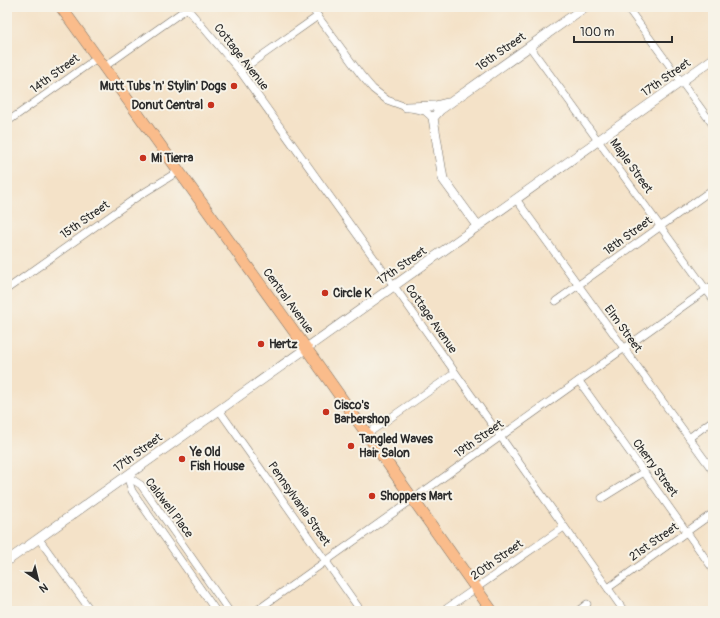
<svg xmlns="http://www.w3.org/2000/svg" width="720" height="618" font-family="Pangolin,sans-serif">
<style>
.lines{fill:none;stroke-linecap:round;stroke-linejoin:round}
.minor-casing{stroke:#716b62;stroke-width:8}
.tertiary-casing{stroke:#716b62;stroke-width:10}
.primary-casing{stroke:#716b62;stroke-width:12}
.minor{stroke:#fff;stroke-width:7}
.tertiary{stroke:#fff;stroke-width:9}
.primary{stroke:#fabc8b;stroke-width:11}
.poi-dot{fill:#c8321e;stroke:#f7f3e8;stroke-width:1.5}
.labels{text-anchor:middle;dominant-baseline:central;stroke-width:4;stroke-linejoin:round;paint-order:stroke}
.street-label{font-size:12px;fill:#2b2b2b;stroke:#f7f3e8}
.poi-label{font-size:12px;font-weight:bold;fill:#2b2b2b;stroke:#f7f3e8;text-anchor:start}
</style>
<rect width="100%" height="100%" fill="#f7f3e8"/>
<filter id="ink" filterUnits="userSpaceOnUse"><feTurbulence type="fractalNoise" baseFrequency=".025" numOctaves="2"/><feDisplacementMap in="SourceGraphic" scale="8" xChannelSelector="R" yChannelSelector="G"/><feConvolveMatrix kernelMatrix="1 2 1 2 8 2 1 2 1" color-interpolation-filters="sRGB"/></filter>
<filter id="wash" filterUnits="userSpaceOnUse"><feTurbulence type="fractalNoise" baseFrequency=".012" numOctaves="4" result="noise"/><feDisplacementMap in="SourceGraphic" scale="16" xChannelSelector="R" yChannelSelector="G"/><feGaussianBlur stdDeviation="0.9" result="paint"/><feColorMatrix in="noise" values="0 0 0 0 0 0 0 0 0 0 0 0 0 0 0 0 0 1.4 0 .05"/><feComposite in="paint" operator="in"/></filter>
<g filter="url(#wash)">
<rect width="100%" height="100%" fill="#f4e2c8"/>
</g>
<g filter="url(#ink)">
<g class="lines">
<defs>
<g id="minor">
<path d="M186,7L240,71L394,286L624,611"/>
<path d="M311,7L361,75L373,89L387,100L406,107L425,111L433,118"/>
<path d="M627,7L713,125"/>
<path d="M530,47L713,299"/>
<path d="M104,67L189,7"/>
<path d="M240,71L318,16"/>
<path d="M7,122L97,58"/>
<path d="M516,199L713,471"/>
<path d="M7,289L137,197L179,171"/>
<path d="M556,301L713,189"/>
<path d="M579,381L713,569"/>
<path d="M219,410L361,611"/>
<path d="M367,434L455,373"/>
<path d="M689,438L713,420"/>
<path d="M127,476L141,485L229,611"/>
<path d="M127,476L132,491L216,611"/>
<path d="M602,498L644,472"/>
<path d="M39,539L91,611"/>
<path d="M608,588L713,513"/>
<path d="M256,611C408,502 561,394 713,285"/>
<path d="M443,611L564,527"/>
<path d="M578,611L587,604"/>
</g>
<g id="tertiary">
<path d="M406,107L435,106L447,103"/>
<path d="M478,227L443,179L433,118L440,110L585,7"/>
<path d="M7,561L713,59"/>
</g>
<path id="primary" d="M61,7L306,348L492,611"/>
</defs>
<use href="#minor" class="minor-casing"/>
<use href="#tertiary" class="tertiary-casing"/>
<use href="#primary" class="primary-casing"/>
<use href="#minor" class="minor"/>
<use href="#tertiary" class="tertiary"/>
<use href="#primary" class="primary"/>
</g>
</g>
<g class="poi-dot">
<circle cx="234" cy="86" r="4"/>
<circle cx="211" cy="105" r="4"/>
<circle cx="143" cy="158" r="4"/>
<circle cx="325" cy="293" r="4"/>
<circle cx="261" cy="344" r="4"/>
<circle cx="326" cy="412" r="4"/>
<circle cx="351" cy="446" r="4"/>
<circle cx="182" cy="459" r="4"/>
<circle cx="372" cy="496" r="4"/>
</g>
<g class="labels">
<g class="street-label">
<text transform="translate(501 52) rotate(-35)">16th Street</text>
<text transform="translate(241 57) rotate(52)">Cottage Avenue</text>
<text transform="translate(55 74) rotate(-36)">14th Street</text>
<text transform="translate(666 78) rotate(-35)">17th Street</text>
<text transform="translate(631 166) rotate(54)">Maple Street</text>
<text transform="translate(85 220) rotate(-35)">15th Street</text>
<text transform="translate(628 236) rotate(-36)">18th Street</text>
<text transform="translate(402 266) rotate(-35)">17th Street</text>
<text transform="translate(288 301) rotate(54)">Central Avenue</text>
<text transform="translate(431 319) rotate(55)">Cottage Avenue</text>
<text transform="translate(623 329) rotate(54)">Elm Street</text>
<text transform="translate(479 439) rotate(-35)">19th Street</text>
<text transform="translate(138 453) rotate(-36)">17th Street</text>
<text transform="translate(655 468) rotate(54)">Cherry Street</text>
<text transform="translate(299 504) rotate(55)">Pennsylvania Street</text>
<text transform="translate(169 508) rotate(53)">Caldwell Place</text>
<text transform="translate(654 542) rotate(-35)">21st Street</text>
<text transform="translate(497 560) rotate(-35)">20th Street</text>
</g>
<g class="poi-label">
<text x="226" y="86" text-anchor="end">Mutt Tubs 'n' Stylin' Dogs</text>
<text x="203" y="105" text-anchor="end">Donut Central</text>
<text x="151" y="158">Mi Tierra</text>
<text x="333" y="293">Circle K</text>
<text x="269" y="344">Hertz</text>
<text x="334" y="405">Cisco's<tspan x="334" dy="14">Barbershop</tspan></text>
<text x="359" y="439">Tangled Waves<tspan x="359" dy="14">Hair Salon</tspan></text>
<text x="190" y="452">Ye Old<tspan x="190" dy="14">Fish House</tspan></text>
<text x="380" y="496">Shoppers Mart</text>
</g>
</g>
<rect width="720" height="618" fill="none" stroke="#f7f3e8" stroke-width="24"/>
<g transform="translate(38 580) rotate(145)" stroke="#f7f3e8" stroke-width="3" paint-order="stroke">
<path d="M0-3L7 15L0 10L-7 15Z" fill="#2b2b2b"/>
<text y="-6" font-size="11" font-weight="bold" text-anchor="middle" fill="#2b2b2b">N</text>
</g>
<path d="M574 36v6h98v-6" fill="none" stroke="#2b2b2b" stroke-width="2"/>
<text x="580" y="36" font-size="12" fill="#2b2b2b" stroke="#f7f3e8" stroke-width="3" paint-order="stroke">100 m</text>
</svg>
